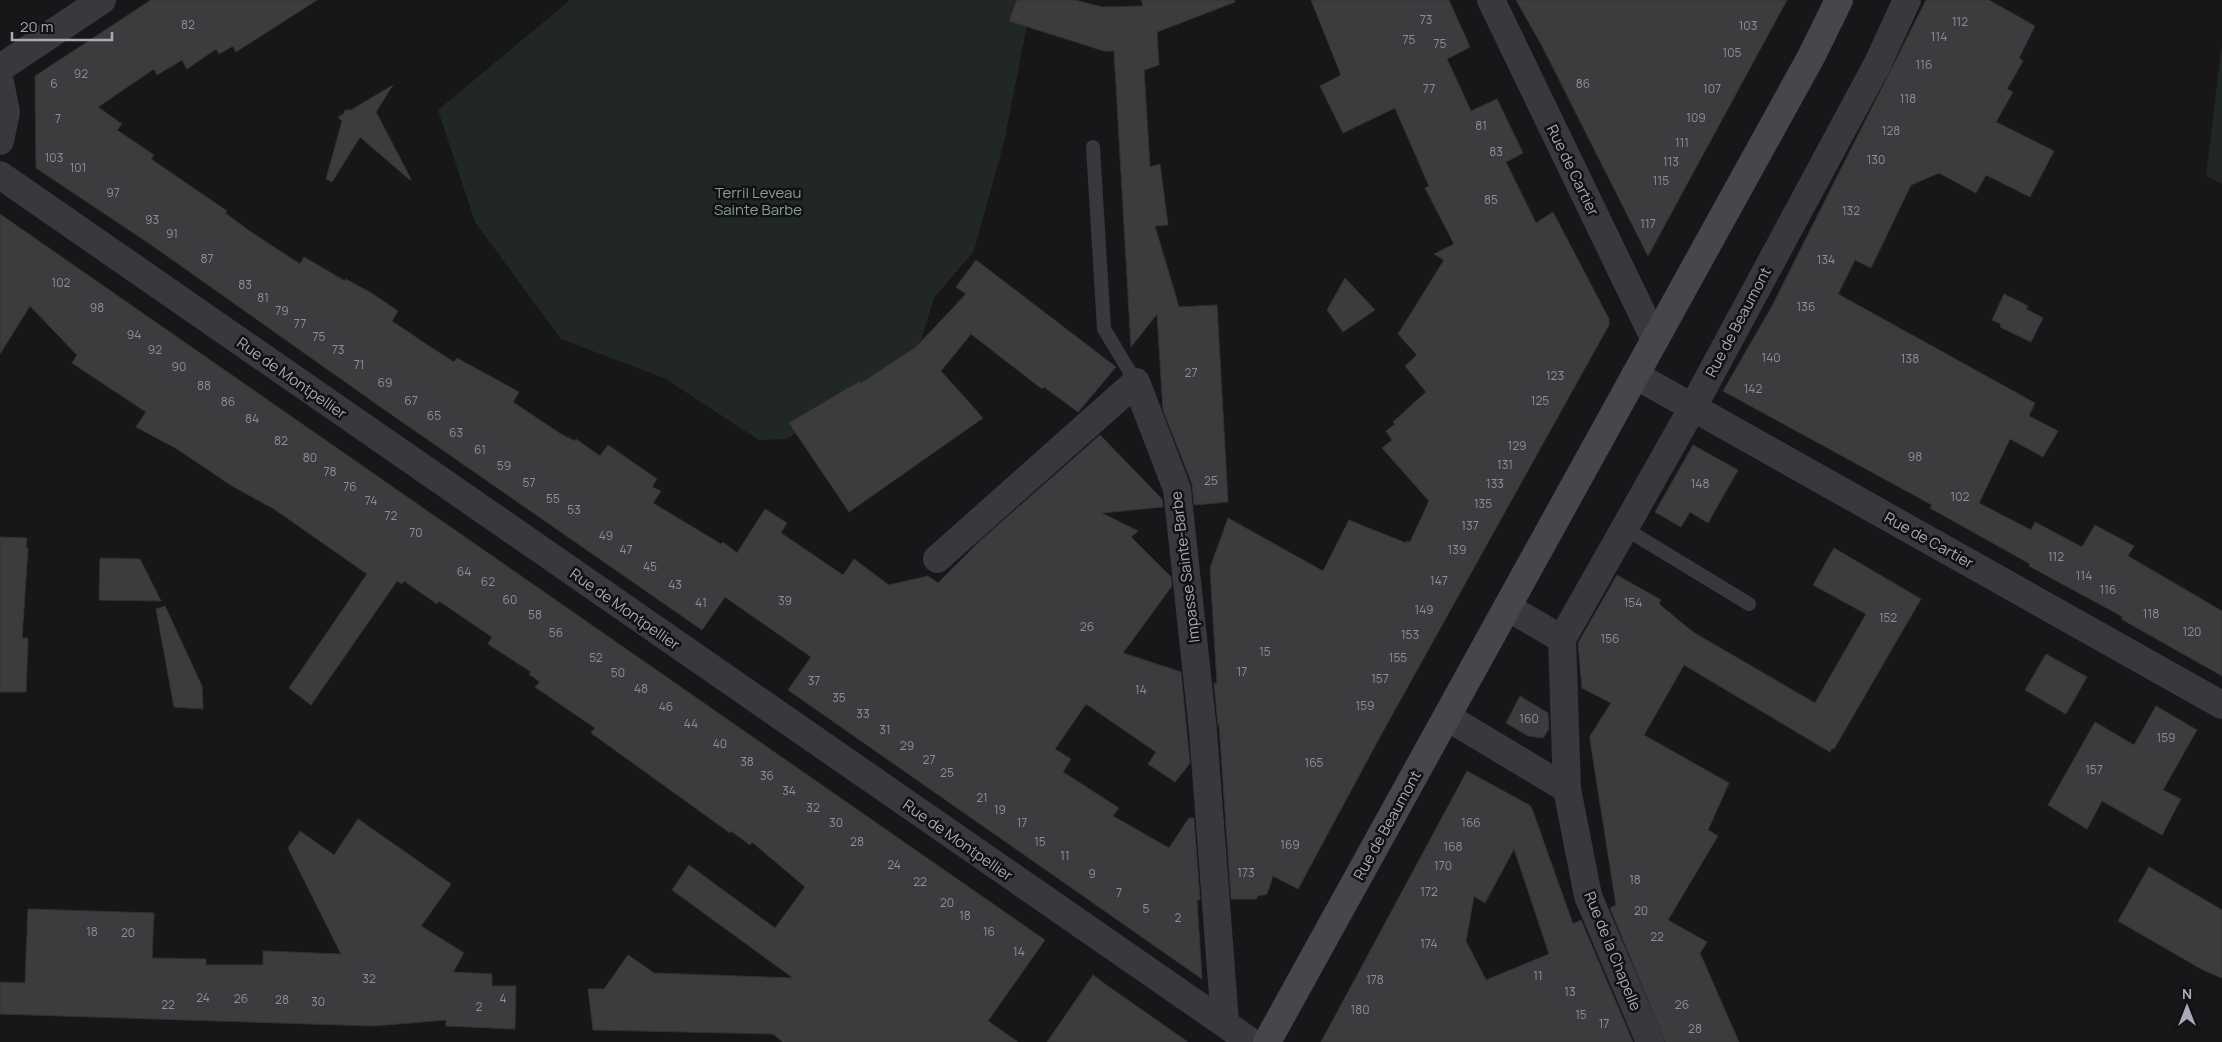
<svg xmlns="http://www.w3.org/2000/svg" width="2222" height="1042" font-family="Manrope,sans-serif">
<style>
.green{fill:#212823}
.building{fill:#3c3c3f;stroke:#323134;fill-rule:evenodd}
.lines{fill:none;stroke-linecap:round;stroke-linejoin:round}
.lane{stroke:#38383d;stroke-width:14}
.street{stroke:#38383d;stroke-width:28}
.secondary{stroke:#46464d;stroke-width:28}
.labels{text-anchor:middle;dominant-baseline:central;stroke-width:5;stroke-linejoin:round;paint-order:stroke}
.number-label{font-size:12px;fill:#8e8e99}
.street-label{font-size:15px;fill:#aaaab7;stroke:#121113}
.park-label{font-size:15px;fill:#82a18c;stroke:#121113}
</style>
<rect width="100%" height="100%" fill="#171618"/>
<g class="green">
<path d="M570,0H1035L1031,5L1004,142L974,251L934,298L920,344L787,439L759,440L664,378L561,339L475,222L438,110Z"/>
<path d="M2222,44V184L2206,176Z"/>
</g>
<g class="building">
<path d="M151,0H317L236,52L233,46L219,54L216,49L187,69L182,60L157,75L154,69L98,107L122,124L117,130L154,155L151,159L227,211L225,213L251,232L300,264L304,257L345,281L346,279L373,294L398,311L392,321L429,346L454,362L457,358L519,392L513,402L561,434L575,441L576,439L600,456L608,445L657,479L652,487L661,491L653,503L721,544L723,542L737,553L765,509L787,523L781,533L843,575L854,559L889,585L928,576L938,583L981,540L1100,435L1162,499L1163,507L1102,513L1138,531L1131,537L1171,577L1172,586L1123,653L1181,672L1190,763L1175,782L1148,764L1156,752L1086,704L1055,749L1071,759L1063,772L1119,808L1113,816L1169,848L1189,818H1194L1200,900H1197L1202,979L788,690L811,657L725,597L702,630L382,408L150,244L36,168L35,76Z"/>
<path d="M1017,0H1075L1102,7L1143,6L1141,0H1234L1235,2L1157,32L1159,65L1144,70L1150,167L1160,164L1168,225L1155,226L1179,307L1217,305L1228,502L1194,505L1192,484L1163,410L1157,314L1131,347L1114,51H1104L1009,21Z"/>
<path d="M1311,0H1449L1470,47L1447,59L1471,111L1497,99L1523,153L1506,162L1536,223L1553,212L1609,319V325L1381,735L1298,889L1273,876L1267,894L1258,896L1256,899H1231L1219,724L1218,726L1214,683L1217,684L1210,568L1228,518L1323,571L1349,520L1406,543L1407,541L1410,542L1429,501L1382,448L1392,440L1386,431L1395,424L1393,422L1426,392L1405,366L1417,355L1398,334L1444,260L1434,254L1454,244L1425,188L1429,186L1395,108L1343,133L1320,86L1341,75Z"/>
<path d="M1516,0H1787L1648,256L1542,46Z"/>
<path d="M1926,0H1989L2035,26L2019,58L2023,61L2007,89L2013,92L1996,122L2054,151L2030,197L1986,175L1976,193L1939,173L1911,185L1871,268L1855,260L1838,294L2035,403L2029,416L2058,431L2043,457L2010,439L1979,503L2031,530L2035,522L2082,547L2095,525L2134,546L2128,556L2222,611V676L2121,619L2123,617L2029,566L2030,564L1930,508L1932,505L1723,391L1771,308Z"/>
<path d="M393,85L376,112L411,179L410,180L360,137L332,182L326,179L342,121L338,117L344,114L345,110H351Z"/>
<path d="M0,214L1045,940L988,1021L1018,1042H783L773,1034L593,1030L588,989H604L628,955L654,973L793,978L672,890L689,865L775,928L805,887L752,842L750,845L731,831L730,833L591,733L595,728L535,687L540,682L529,674L531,672L488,644L492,637L439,601L437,604L404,581L402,584L397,581L311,705L289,688L367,574L274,509L232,486L177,449L136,427L146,412L72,363L77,355L30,306L0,354Z"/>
<path d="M976,260L1116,367L1078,412L1044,387L1042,389L971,334L941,371L983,418L849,512L789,423L860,381L861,383L916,347L966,294L956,287Z"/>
<path d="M1345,278L1375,310L1343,332L1327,310Z"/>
<path d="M2004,294L2028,306L2026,309L2043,318L2031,342L2000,327L2001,324L1992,320Z"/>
<path d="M1693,445L1738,470L1708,523L1690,512L1681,527L1655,512Z"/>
<path d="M0,537L27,538L26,547L28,548L22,638H28L26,692H0Z"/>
<path d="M1834,548L1921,599L1834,749L1832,748L1830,752L1684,665L1644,735L1729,783L1708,830L1718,836L1668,920L1707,942L1700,953L1739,1042H1665L1610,908L1616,905L1590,740V736L1611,703L1582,688L1578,643L1617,575L1661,600L1659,604L1693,632L1815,703L1866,614L1813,585Z"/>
<path d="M100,558L140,559L161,601L99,600Z"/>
<path d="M165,606L202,686L203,709L174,707L156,609Z"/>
<path d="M2046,654L2087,677L2066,714L2025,690Z"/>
<path d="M1520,696L1548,713L1549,729L1543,738L1528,736L1506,723Z"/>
<path d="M2156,706L2197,730L2163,790L2181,799L2162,835L2102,801L2087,829L2048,805L2095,722L2134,745Z"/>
<path d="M1467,771L1531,806L1573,924L1581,920L1633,1042H1321ZM1514,849L1549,954L1486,980L1466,941L1474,896L1485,903Z"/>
<path d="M358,819L451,884L421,926L464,953L453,972L492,974V986H516L515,1029L446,1026V1020L373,1026L0,1014V982L25,983L28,909L154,913L152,958L206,959V965H263V951L341,954L288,848L300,831L334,855Z"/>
<path d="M2149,867L2222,910V978L2203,970L2118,921Z"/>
<path d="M1093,975L1105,984L1188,1042H1047Z"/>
</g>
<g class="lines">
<g class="lane">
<path d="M1093,147L1104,329L1136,382"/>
<path d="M1624,528L1749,604"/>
</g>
<g class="street">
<path d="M1491,0L1655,340"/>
<path d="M0,68L102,0"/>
<path d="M0,82L6,112L0,141"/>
<path d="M0,175L1251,1042"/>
<path d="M1635,375L2222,705"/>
<path d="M937,559L1136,382L1177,489L1203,731L1225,1023"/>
<path d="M1507,607L1562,639"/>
<path d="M1447,717L1567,789"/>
<path d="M1650,1042L1588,896L1567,789L1562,639L1693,407L1877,65L1907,0"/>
</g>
<path class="secondary" d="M1267,1042L1811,57L1839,0"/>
</g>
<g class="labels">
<g class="number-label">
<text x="1426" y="19">73</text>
<text x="1960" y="21">112</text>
<text x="188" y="24">82</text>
<text x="1748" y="25">103</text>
<text x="1939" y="36">114</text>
<text x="1409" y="39">75</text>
<text x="1440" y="43">75</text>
<text x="1732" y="52">105</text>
<text x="1924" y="64">116</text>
<text x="81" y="73">92</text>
<text x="54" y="83">6</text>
<text x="1583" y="83">86</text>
<text x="1429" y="88">77</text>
<text x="1712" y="88">107</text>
<text x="1908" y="98">118</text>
<text x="1696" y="117">109</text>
<text x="58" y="118">7</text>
<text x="1481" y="125">81</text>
<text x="1891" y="130">128</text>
<text x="1682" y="142">111</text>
<text x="1496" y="151">83</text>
<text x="54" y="157">103</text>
<text x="1876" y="159">130</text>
<text x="1671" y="161">113</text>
<text x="78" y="167">101</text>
<text x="1661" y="180">115</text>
<text x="113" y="192">97</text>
<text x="1491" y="199">85</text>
<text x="1851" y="210">132</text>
<text x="152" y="219">93</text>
<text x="1648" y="223">117</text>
<text x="172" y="233">91</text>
<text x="207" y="258">87</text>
<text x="1826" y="259">134</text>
<text x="61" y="282">102</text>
<text x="245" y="284">83</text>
<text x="263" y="297">81</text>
<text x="1806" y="306">136</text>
<text x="97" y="307">98</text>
<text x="282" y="310">79</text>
<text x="300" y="323">77</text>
<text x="134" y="334">94</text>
<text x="319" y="336">75</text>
<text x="155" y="349">92</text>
<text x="338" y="349">73</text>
<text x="1771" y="357">140</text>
<text x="1910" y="358">138</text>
<text x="359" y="364">71</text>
<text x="179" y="366">90</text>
<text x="1191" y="372">27</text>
<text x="1555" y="375">123</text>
<text x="385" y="382">69</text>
<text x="204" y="385">88</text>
<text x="1753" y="388">142</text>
<text x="411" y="400">67</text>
<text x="1540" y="400">125</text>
<text x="228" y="401">86</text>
<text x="434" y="415">65</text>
<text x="252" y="418">84</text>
<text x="456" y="432">63</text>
<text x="281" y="440">82</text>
<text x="1517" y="445">129</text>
<text x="480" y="449">61</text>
<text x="1915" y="456">98</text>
<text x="310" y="457">80</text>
<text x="1505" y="464">131</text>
<text x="504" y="465">59</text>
<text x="330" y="471">78</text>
<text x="1211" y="480">25</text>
<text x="529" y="482">57</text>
<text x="1495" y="483">133</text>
<text x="1700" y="483">148</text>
<text x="350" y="486">76</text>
<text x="1960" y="496">102</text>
<text x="553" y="498">55</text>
<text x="371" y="500">74</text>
<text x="1483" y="503">135</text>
<text x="574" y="509">53</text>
<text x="391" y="515">72</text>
<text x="1470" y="525">137</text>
<text x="416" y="532">70</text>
<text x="606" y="535">49</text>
<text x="626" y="549">47</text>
<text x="1457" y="549">139</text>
<text x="2056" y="556">112</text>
<text x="650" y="566">45</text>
<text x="464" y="571">64</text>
<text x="2084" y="575">114</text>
<text x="1439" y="580">147</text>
<text x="488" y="581">62</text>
<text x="675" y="584">43</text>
<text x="2108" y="589">116</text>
<text x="510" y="599">60</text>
<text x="785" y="600">39</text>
<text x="701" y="602">41</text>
<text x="1633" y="602">154</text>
<text x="1424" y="609">149</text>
<text x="2151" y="613">118</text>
<text x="535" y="614">58</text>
<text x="1888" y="617">152</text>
<text x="1087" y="626">26</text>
<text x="2192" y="631">120</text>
<text x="556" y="632">56</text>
<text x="1410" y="634">153</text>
<text x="1610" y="638">156</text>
<text x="1265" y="651">15</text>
<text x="596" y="657">52</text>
<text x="1398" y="657">155</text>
<text x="1242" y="671">17</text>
<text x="618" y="672">50</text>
<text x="1380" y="678">157</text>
<text x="814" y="680">37</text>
<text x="641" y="688">48</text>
<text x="1141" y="689">14</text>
<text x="839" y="697">35</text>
<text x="1365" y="705">159</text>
<text x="666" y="706">46</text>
<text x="863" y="713">33</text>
<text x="1529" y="718">160</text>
<text x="691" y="723">44</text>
<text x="885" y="729">31</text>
<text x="2166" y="737">159</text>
<text x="720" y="743">40</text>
<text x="907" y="745">29</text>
<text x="929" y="759">27</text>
<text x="747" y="761">38</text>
<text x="1314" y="762">165</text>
<text x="2094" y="769">157</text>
<text x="947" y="772">25</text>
<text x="767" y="775">36</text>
<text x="789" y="790">34</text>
<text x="982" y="797">21</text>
<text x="813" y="807">32</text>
<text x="1000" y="809">19</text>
<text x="836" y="822">30</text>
<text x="1022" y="822">17</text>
<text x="1471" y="822">166</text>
<text x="857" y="841">28</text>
<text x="1040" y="841">15</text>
<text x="1290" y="844">169</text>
<text x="1453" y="846">168</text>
<text x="1065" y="855">11</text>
<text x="894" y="864">24</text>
<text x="1443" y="865">170</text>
<text x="1246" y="872">173</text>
<text x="1092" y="873">9</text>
<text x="1635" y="879">18</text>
<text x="920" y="881">22</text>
<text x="1429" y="891">172</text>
<text x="1119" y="892">7</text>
<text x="947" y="902">20</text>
<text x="1146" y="908">5</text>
<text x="1641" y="910">20</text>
<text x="965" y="915">18</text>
<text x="1178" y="917">2</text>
<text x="92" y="931">18</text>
<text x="989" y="931">16</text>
<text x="128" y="932">20</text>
<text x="1657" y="936">22</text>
<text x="1429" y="943">174</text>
<text x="1019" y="951">14</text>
<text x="1538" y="975">11</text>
<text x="369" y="978">32</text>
<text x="1375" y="979">178</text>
<text x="1570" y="991">13</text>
<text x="203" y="997">24</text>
<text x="241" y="998">26</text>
<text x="503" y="998">4</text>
<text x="282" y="999">28</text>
<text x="318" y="1001">30</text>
<text x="168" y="1004">22</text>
<text x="1682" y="1004">26</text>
<text x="479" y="1006">2</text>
<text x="1360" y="1009">180</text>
<text x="1581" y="1014">15</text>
<text x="1604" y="1023">17</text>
<text x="1695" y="1028">28</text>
</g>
<g class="street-label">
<text transform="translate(1573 170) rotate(64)">Rue de Cartier</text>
<text transform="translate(1738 322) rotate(-62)">Rue de Beaumont</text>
<text transform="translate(292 378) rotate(35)">Rue de Montpellier</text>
<text transform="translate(1929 540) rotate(29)">Rue de Cartier</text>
<text transform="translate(1185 567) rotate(-97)">Impasse Sainte-Barbe</text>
<text transform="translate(625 609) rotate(35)">Rue de Montpellier</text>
<text transform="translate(1387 825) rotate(-61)">Rue de Beaumont</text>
<text transform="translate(958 840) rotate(35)">Rue de Montpellier</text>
<text transform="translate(1613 951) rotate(68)">Rue de la Chapelle</text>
</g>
<g class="park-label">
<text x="758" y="192">Terril Leveau<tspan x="758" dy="17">Sainte Barbe</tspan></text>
</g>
</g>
<g transform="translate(2187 1007)" stroke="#121113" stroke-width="4" paint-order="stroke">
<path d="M0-4L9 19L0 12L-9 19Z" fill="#aaaab7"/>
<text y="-8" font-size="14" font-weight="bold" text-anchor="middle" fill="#aaaab7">N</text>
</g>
<path d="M12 32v8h100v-8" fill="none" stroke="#aaaab7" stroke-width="2.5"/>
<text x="20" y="32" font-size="15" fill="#aaaab7" stroke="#121113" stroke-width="4" paint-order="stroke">20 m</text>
</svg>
